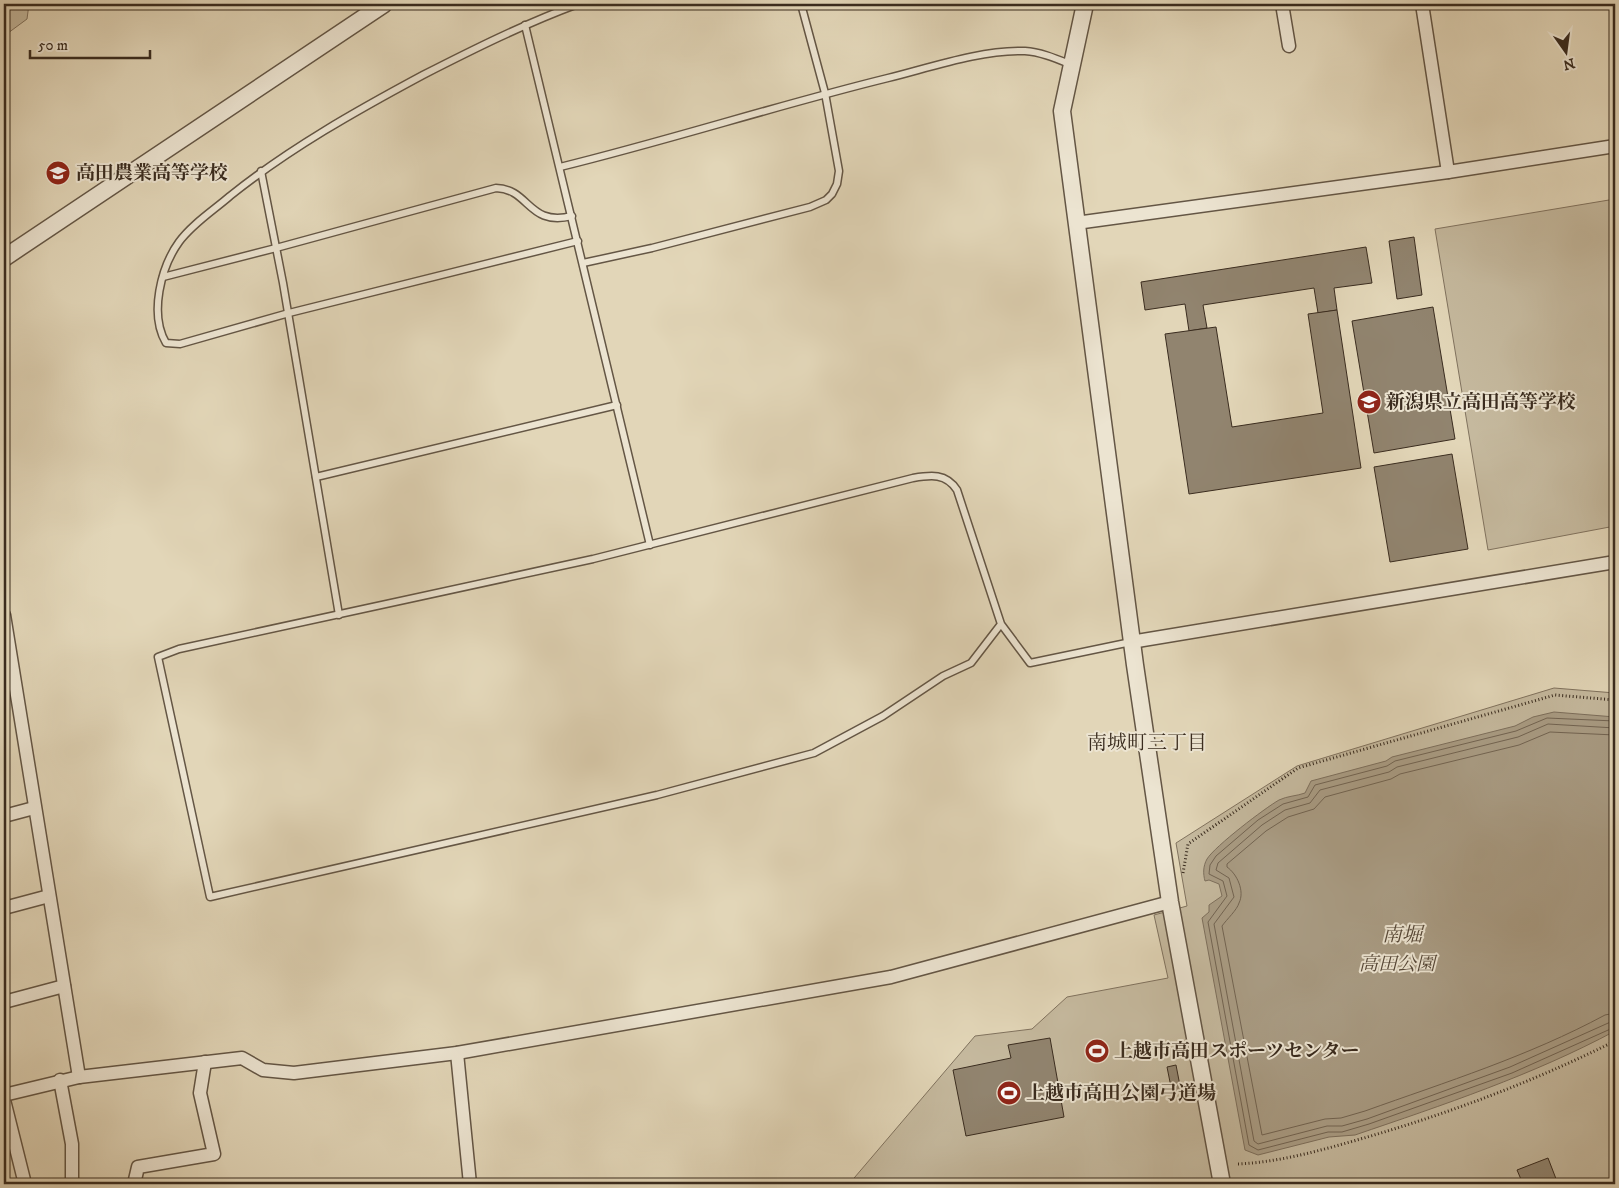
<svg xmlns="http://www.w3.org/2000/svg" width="1619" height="1188" font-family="'IM FELL DW Pica','Noto Serif JP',serif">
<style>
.green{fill:#c5b99e;stroke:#80725e}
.water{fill:#a99c84;stroke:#7d6f5c}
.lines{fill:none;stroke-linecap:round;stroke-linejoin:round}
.shore{stroke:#726452;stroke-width:1}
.building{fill:#91846f;stroke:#3a2c1f}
.service-casing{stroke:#645645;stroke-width:9}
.minor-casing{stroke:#645645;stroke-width:15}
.tertiary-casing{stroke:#645645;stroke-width:19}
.path{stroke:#3a2c1f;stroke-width:3;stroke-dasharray:1 2.5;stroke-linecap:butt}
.service{stroke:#ece4d1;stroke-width:6}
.minor{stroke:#ece4d1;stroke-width:12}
.tertiary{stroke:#ece4d1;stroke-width:16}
.labels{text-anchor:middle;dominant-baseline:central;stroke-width:4;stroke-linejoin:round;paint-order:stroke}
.poi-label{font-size:19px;font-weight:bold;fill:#3a2c1f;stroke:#ece4d1;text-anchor:start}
.park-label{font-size:19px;font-style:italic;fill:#564838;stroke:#ece4d1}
.neighbourhood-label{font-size:20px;fill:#3a2c1f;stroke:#ece4d1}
.water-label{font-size:20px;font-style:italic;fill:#564838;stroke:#ece4d1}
</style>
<rect width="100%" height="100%" fill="#e2d6b8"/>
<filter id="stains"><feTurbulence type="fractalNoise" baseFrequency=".004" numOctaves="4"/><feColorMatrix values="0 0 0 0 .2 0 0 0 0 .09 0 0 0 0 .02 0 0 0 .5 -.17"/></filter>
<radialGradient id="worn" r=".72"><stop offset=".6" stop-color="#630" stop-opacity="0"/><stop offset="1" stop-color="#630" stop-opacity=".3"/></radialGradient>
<g class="green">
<path d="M4,4H29L27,19L4,36Z"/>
<path d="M1615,199V526L1488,550L1435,229Z"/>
<path d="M1554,688L1615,693V1184H849L975,1036L1032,1029L1067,997L1168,978L1154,915L1187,906L1176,843L1297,766Z"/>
</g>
<path class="water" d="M1554,712L1615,717V1031C1533,1075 1443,1105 1355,1135L1329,1137L1258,1155L1245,1150L1202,918L1209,912V905L1222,896L1219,884L1209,880L1205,881C1203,874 1203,866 1207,859C1215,846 1265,808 1279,800C1287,796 1297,796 1305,793L1311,781L1386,761L1392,757L1515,726L1533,717Z"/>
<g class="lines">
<g class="shore">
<path d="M1615,721L1547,718L1516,731L1395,761L1387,766L1315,785L1308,797L1283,804L1258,820L1216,856L1210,865L1209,874L1223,881L1227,896L1208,922L1249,1145L1258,1150L1328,1132H1342L1369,1124L1512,1073L1615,1027"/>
<path d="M1615,728L1548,724L1518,737L1397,767L1389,772L1320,790L1310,803L1285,810L1262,825L1218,863L1216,870L1229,878L1234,897L1214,924L1254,1141L1258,1144L1327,1126H1342L1367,1119L1510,1067L1615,1020"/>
<path d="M1615,735L1550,732L1519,745L1400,774L1391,779L1325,797L1314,809L1288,817L1266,831L1227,864V867C1237,874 1245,891 1239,903C1237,910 1227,919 1222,926L1262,1135L1325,1119L1341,1118L1365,1111C1446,1082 1529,1056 1605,1015L1615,1013"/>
</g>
</g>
<g class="building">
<path d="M1414,237L1422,295L1397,299L1389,241Z"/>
<path d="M1366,247L1372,283L1334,288L1337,310L1318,313L1314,288L1203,305L1207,328L1189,331L1185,304L1145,310L1141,282Z"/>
<path d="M1433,307L1455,439L1374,453L1352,321Z"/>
<path d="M1337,310L1361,468L1189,494L1165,334L1216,327L1232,427L1323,413L1308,314Z"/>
<path d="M1452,454L1468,549L1390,562L1374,467Z"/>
<path d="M1050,1038L1064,1117L966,1136L953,1070L1011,1058L1008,1045Z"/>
<path d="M1176,1065L1181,1091L1172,1092L1167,1067Z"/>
<path d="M1548,1158L1558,1184H1523L1517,1170Z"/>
</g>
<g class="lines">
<defs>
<g id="service">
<path d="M525,25L650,545"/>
<path d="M560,167C670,140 778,105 888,78C932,67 980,50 1025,51C1041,52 1057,59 1072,65"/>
<path d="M261,171L283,283L339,615"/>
<path d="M578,241L289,313L180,344L166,343C149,314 161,267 179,242C192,224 214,210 230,196C290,148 356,111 423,75C474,49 524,24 578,4"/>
<path d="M583,263L652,248L810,207L826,200L832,194L837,184L839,171L825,93L801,4"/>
<path d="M163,277L276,248L496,188C530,189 528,227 572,216"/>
<path d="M316,477L617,405"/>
<path d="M1001,624L971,663L943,676L883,716L814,753L657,795L210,897L158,657L179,649L593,559L913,478C931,475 946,473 957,490L1001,624L1030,663L1131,642"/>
</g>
<g id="minor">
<path d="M1282,4L1289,46"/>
<path d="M1422,4L1448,172"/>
<path d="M1076,223L1448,172L1615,146"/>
<path d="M4,615L79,1077"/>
<path d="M1131,642L1615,562"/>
<path d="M4,816L34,808"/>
<path d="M4,908L49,896"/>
<path d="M4,1002L64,986"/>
<path d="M457,1053L470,1184"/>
<path d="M60,1080L72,1144V1184"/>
<path d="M4,1095L79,1077L242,1058L263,1070L294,1073L457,1053L891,977L1170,902"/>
<path d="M4,1100L25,1184"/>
<path d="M134,1184L138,1167L214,1154L200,1093L205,1062"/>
</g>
<g id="tertiary">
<path d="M1085,4L1062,111L1135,665L1170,902L1222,1184"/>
<path d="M4,258L384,4"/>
</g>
</defs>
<use href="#service" class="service-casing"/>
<use href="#minor" class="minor-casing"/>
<use href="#tertiary" class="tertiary-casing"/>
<g class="path">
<path d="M1183,873L1188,844L1298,768L1555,695L1615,700"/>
<path d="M1238,1164C1281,1162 1322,1150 1364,1138C1450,1113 1535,1081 1615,1041"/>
</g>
<use href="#service" class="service"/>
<use href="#minor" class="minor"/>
<use href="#tertiary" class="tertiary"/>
</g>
<defs>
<symbol id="school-disc" viewBox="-11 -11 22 22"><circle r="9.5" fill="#8f2418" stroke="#ece4d1"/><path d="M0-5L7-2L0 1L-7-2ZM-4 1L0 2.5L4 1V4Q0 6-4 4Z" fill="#fff"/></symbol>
<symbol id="stadium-disc" viewBox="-11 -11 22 22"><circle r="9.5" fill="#8f2418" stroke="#ece4d1"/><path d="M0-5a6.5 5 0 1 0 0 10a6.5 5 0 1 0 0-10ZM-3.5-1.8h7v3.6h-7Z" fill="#fff"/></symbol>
</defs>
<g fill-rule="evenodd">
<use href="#school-disc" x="44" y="159" width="28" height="28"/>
<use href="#school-disc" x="1355" y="388" width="28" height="28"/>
<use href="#stadium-disc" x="1083" y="1037" width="28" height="28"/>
<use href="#stadium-disc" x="995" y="1079" width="28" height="28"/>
</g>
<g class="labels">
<g class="poi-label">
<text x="76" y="173">高田農業高等学校</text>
<text x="1386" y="402">新潟県立高田高等学校</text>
<text x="1114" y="1051">上越市高田スポーツセンター</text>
<text x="1026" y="1093">上越市高田公園弓道場</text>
</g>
<g class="park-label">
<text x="1397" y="964">高田公園</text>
</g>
<g class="neighbourhood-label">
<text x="1147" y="743">南城町三丁目</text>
</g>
<g class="water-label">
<text x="1402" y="935">南堀</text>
</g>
</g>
<rect width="1619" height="1188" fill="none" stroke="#e2d6b8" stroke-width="20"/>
<rect x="5" y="5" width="1609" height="1178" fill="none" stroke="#3a2c1f" stroke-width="2.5"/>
<rect x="10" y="10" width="1599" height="1168" fill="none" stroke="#3a2c1f"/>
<g transform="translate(1566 52) rotate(166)" stroke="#ece4d1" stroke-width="4" paint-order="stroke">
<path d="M0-4L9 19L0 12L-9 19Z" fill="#3a2c1f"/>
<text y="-8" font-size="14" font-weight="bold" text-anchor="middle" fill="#3a2c1f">N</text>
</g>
<path d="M30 50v8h120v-8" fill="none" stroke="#3a2c1f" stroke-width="2.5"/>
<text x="38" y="50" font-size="15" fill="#3a2c1f" stroke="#ece4d1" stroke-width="4" paint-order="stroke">50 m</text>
<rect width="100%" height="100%" filter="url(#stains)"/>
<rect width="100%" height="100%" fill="url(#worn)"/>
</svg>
